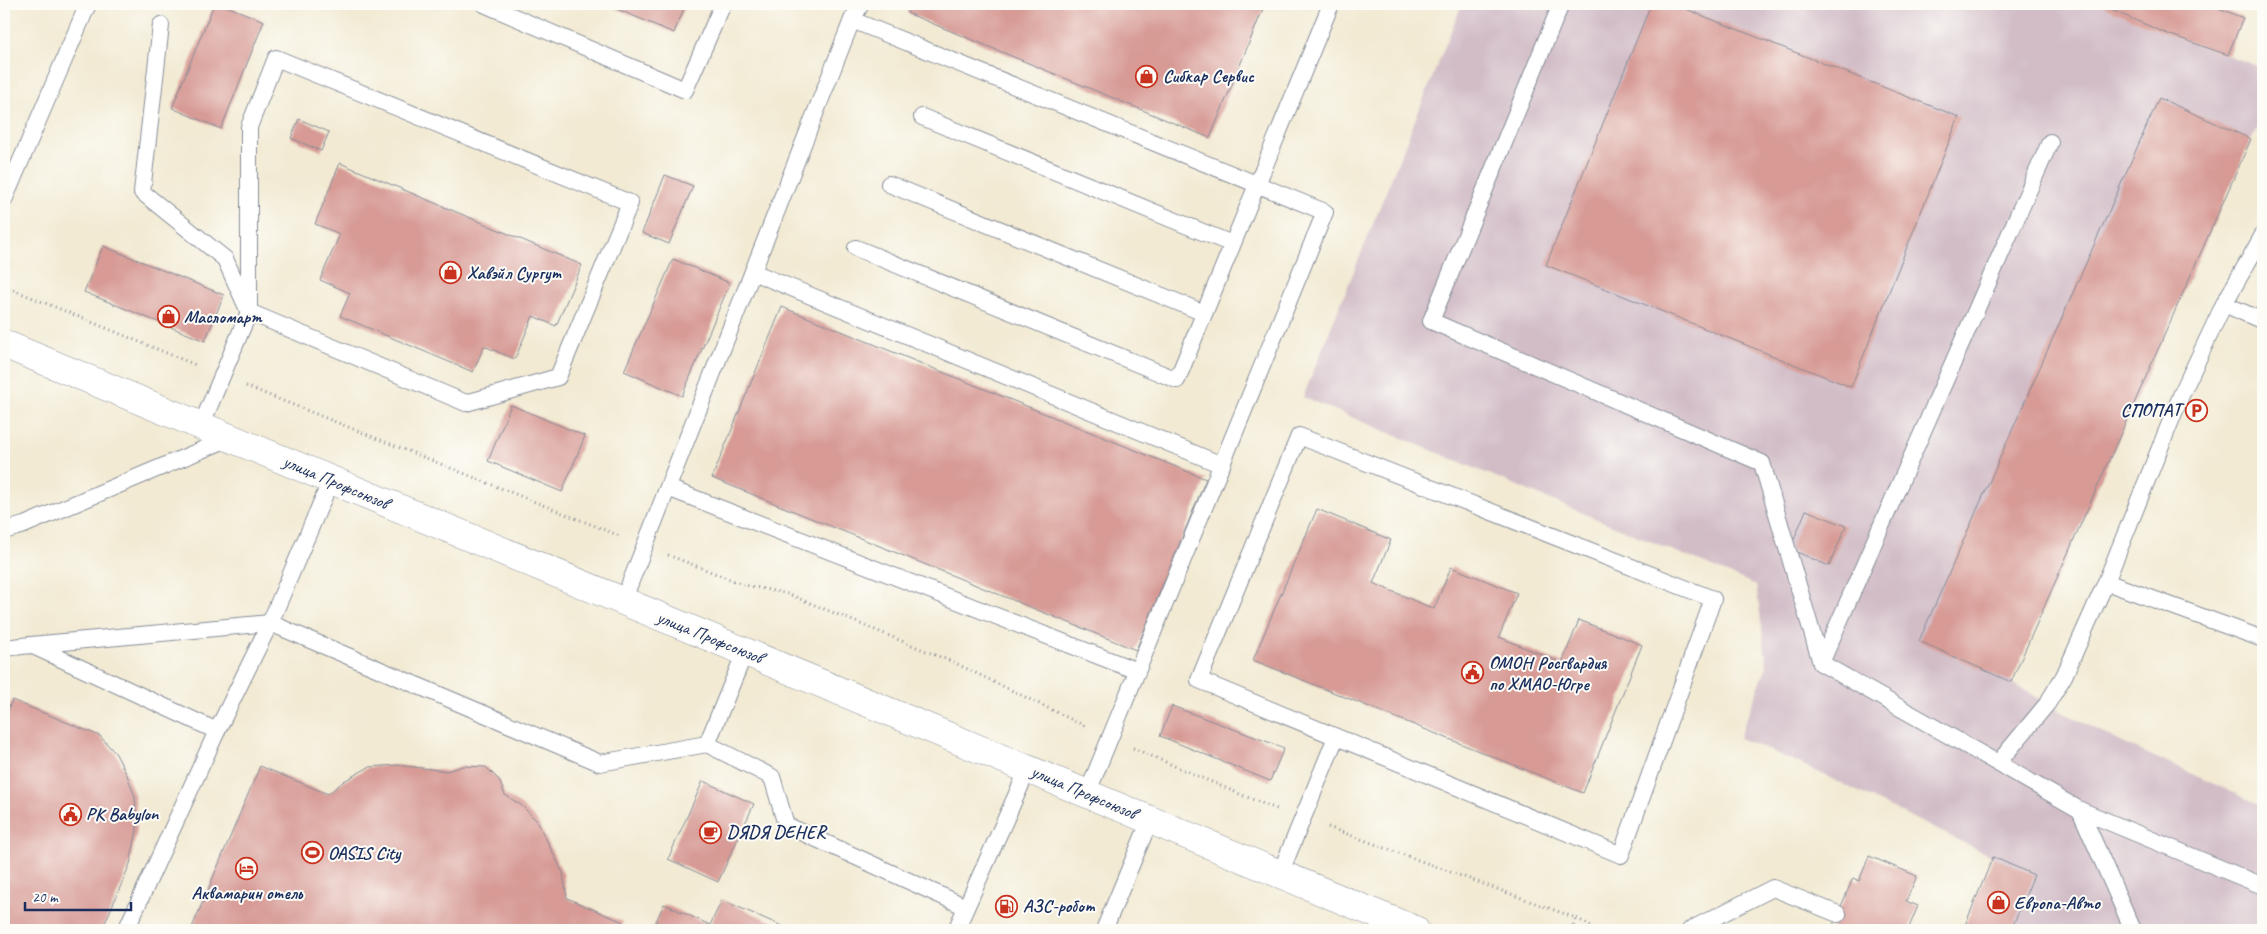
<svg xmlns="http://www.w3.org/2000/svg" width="2267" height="934" font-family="Caveat,sans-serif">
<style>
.industrial{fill:#d2bdc7}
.building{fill:#d79a94}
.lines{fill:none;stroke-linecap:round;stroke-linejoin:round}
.lane-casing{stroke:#868c98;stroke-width:18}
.secondary-casing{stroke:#868c98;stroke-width:29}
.path{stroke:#868c98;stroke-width:3;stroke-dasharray:1 4;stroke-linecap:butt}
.lane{stroke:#fff;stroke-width:16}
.secondary{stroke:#fff;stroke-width:28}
.labels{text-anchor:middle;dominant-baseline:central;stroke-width:4;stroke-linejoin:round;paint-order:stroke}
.poi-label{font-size:18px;font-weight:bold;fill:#1b2f5e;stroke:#fdfcf7;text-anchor:start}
.street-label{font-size:18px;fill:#1b2f5e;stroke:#fdfcf7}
</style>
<rect width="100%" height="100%" fill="#fdfcf7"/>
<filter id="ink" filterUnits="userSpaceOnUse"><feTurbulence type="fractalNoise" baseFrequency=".02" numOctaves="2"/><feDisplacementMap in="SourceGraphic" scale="10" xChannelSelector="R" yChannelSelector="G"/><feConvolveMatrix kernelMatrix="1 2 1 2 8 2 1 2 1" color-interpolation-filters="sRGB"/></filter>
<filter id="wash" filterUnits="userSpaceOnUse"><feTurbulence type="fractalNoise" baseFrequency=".0096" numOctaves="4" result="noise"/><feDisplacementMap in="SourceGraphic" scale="20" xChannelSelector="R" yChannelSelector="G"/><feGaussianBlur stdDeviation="1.12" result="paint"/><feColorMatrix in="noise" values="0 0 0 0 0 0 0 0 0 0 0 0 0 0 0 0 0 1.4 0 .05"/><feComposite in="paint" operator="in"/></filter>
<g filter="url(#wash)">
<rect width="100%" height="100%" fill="#f2ead3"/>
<path class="industrial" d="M1462,4H2097L2168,34L2263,68V120L2251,139L2011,682L2047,704L2123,743L2263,806V930H2011L2034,875L1993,857L1797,762L1739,738L1767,666L1756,585L1303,397Z"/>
<g id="blocks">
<g class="building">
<path d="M214,4H221L264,21L221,129L172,108Z"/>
<path d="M605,4H686L674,33Z"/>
<path d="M910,4H1265L1210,138L907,13Z"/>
<path d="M1651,4H1673L1959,117L1851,387L1546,265Z"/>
<path d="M2097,4H2209L2243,18L2228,55L2168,34Z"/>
<path d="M2159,98L2251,139L2011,682L1919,641Z"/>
<path d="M299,119L329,132L321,151L291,138Z"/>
<path d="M340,163L582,265L556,326L533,316L515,359L484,346L473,372L340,316L350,293L320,280L340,234L315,224Z"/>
<path d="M665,175L693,186L669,244L642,233Z"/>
<path d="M103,246L224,295L205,341L84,292Z"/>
<path d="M673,259L730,283L682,396L624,371Z"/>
<path d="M782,307L1206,479L1136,650L712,478Z"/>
<path d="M511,405L585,436L562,492L488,461Z"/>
<path d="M1317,509L1391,540L1373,583L1434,609L1451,567L1517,593L1499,637L1562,663L1579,620L1642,645L1583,793L1253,660Z"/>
<path d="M1806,510L1846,526L1829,566L1790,549Z"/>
<path d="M12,700L100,736L116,754L127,775L135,797L137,830L130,864L102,930H4V711L7,712Z"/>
<path d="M1172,706L1284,748L1270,781L1160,736Z"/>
<path d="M397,765L447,771L463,766L486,767L499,780L505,795L521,805L537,821L563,873L567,898L623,922L619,930H191L260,766L328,794L344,781L369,767Z"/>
<path d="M703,781L754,804L718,882L668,859Z"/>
<path d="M1869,856L1917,876L1906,901L1918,906L1908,930H1831L1853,878L1859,881Z"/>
<path d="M1993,857L2034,875L2011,930H1963Z"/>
<path d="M722,900L782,926L792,930H652L664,904L710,925Z"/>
</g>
</g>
</g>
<g filter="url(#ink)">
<use href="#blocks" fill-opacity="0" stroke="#868c98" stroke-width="1"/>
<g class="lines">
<defs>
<g id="lane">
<path d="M484,4L685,90L723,4"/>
<path d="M1561,4L1431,321L1762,463L1821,663L2080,810L2133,930"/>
<path d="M852,20L1325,212L1087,794"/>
<path d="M161,25L142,192L225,259L249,312L466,403L558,377L630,203L276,58L249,127V312L201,426"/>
<path d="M922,117L1232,244"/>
<path d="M889,184L1204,313"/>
<path d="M4,200L88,4"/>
<path d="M856,248L1177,380L1331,4"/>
<path d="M753,272L1222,465"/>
<path d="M2224,304L2263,321"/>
<path d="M1299,436L1713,599L1621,855L1199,680Z"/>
<path d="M668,488L1137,671"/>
<path d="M4,531L24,525L230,438"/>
<path d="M2106,582L2263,639"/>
<path d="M623,601L852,20L861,4"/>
<path d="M31,645L270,623L600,763L707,744"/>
<path d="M4,648L31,645L217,731"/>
<path d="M745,652L707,744L772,777L786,825L966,907"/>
<path d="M1821,663L2050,142"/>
<path d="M1998,763L2047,704L2064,676L2106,582L2182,393L2224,304L2263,235"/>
<path d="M2080,810L2263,886"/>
<path d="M1280,874L1336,737"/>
<path d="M126,930L217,731L270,623L331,480"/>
<path d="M956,930L1028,769"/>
<path d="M1104,930L1150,820"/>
<path d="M1690,930L1773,888L1838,914"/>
</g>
<path id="secondary" d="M4,344L1415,930"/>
</defs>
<use href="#lane" class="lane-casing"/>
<use href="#secondary" class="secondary-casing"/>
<g class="path">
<path d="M4,286L198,366"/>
<path d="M246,386L620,536"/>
<path d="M668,555L745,585L788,594L955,663L1087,727"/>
<path d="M1133,748L1244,796L1277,809"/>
<path d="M1328,827L1576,918L1598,930"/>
<path d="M1571,930L1576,918"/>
</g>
<use href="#lane" class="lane"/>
<use href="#secondary" class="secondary"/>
</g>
</g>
<defs>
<symbol id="shop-ring" viewBox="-11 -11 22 22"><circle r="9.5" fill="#fdfcf7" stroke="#c8321e" stroke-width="1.5"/><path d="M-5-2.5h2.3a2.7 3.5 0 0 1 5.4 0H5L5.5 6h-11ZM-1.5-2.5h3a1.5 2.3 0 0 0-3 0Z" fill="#c8321e"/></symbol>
<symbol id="parking-ring" viewBox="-11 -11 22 22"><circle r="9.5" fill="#fdfcf7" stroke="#c8321e" stroke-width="1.5"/><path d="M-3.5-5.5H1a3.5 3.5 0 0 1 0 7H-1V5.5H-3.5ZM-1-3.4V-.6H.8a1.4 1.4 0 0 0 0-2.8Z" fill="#c8321e"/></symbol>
<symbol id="civic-ring" viewBox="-11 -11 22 22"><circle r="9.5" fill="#fdfcf7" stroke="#c8321e" stroke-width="1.5"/><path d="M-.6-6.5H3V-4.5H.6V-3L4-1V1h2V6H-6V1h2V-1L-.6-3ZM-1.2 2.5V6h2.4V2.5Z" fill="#c8321e"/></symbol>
<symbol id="cafe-ring" viewBox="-11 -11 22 22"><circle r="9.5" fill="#fdfcf7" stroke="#c8321e" stroke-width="1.5"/><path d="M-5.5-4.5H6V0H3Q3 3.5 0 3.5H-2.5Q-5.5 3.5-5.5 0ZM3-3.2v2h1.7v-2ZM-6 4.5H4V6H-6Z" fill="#c8321e"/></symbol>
<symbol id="stadium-ring" viewBox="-11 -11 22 22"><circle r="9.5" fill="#fdfcf7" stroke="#c8321e" stroke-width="1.5"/><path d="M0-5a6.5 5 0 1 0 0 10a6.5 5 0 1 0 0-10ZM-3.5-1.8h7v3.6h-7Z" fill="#c8321e"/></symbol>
<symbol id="hotel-ring" viewBox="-11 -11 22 22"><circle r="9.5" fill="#fdfcf7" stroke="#c8321e" stroke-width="1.5"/><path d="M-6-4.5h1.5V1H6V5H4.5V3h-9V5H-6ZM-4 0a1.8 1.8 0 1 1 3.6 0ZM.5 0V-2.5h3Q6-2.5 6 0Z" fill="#c8321e"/></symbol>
<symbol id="fuel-ring" viewBox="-11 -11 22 22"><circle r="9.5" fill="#fdfcf7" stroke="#c8321e" stroke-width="1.5"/><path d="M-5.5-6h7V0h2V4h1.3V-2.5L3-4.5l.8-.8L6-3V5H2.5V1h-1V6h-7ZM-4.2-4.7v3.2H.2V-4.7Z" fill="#c8321e"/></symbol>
</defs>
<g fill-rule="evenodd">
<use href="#shop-ring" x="1134" y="64" width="25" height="25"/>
<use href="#shop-ring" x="438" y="260" width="25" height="25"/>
<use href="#shop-ring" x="156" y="304" width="25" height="25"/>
<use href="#parking-ring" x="2184" y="398" width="25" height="25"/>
<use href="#civic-ring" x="1460" y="660" width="25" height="25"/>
<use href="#civic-ring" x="58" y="802" width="25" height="25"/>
<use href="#cafe-ring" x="698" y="820" width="25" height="25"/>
<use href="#stadium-ring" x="300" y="840" width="25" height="25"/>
<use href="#hotel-ring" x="234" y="856" width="25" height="25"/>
<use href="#shop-ring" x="1986" y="890" width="25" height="25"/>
<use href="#fuel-ring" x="994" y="894" width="25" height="25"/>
</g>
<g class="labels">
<g class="poi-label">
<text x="1163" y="76">Сибкар Сервис</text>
<text x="467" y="273">Хавэйл Сургут</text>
<text x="184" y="317">Масломарт</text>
<text x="2181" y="410" text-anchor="end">СПОПАТ</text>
<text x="1489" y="663">ОМОН Росгвардия<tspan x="1489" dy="21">по ХМАО-Югре</tspan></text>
<text x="86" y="814">РК Babylon</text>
<text x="727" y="832">DЯDЯ DЕНЕR</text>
<text x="328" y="853">OASIS City</text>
<text x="247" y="893" text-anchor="middle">Аквамарин отель</text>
<text x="2014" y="903">Европа-Авто</text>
<text x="1023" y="906">АЗС-робот</text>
</g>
<g class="street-label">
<text transform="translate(336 482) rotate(23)">улица Профсоюзов</text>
<text transform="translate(710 637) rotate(22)">улица Профсоюзов</text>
<text transform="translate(1084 792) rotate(23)">улица Профсоюзов</text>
</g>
</g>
<rect width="2267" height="934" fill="none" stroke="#fdfcf7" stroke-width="20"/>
<path d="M25 902v8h106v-8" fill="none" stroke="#1b2f5e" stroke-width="2.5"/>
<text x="32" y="902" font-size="15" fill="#1b2f5e" stroke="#fdfcf7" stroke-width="4" paint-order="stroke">20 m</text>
</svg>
